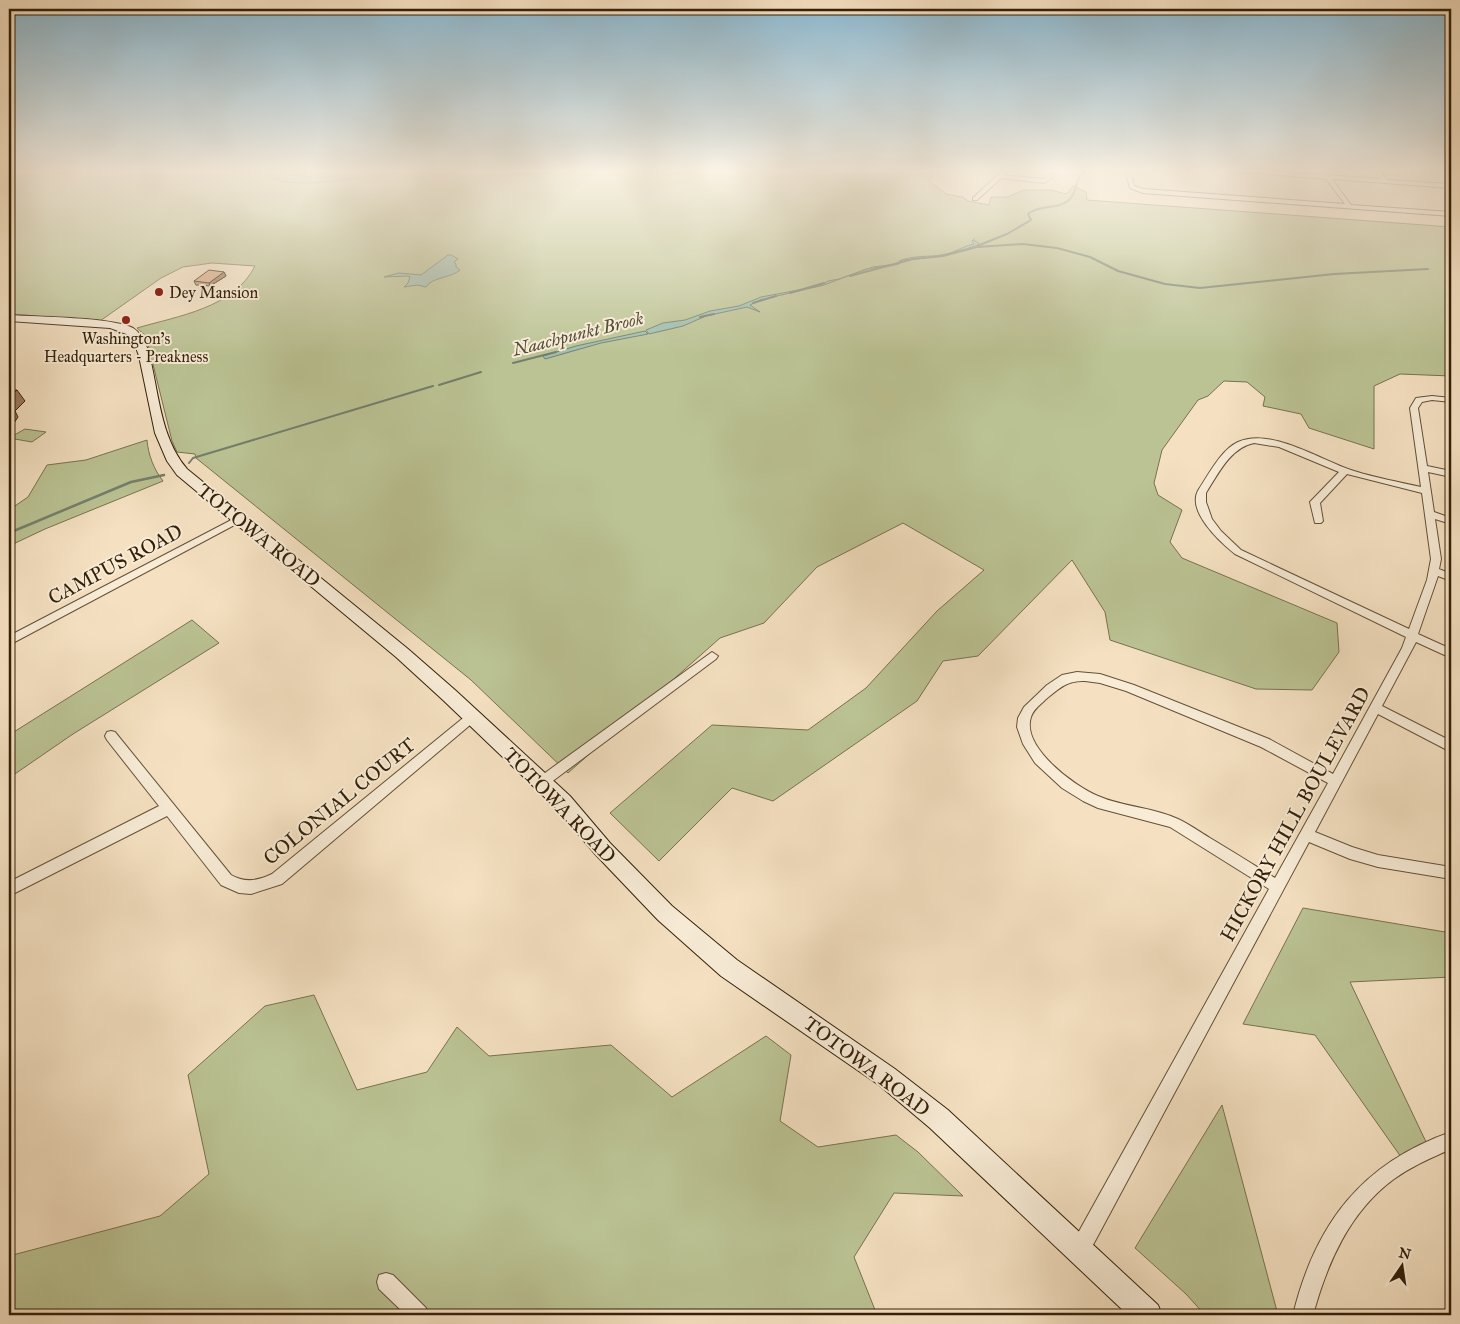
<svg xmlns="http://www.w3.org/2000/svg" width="1460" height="1324" font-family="'IM FELL Great Primer',serif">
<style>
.green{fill:#bbc394;stroke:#78724e}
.water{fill:#9dbeae;stroke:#737f6c}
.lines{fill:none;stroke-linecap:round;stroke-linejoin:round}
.stream-far1{stroke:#737f6c;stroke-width:2}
.stream{stroke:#737f6c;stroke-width:2.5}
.street-casing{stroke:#645037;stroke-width:2}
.secondary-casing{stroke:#342009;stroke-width:2}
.street{fill:#f8ecd7;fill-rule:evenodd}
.secondary{fill:#f8ecd7;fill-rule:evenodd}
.wall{fill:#bf9472;stroke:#342009}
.shaded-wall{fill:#9b785d;stroke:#342009}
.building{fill:#deac85;stroke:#342009}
.poi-dot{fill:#8f2418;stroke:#f8ecd7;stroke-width:2}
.labels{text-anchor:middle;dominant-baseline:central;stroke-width:4;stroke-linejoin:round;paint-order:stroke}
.far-poi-label{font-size:16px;fill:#342009;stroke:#f8ecd7;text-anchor:start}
.far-water-label{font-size:18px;font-style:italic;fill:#544f3b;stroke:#f8ecd7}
.street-label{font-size:20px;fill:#342009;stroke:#f8ecd7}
</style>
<rect width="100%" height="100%" fill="#f5e1c2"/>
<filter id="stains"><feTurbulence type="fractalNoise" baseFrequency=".004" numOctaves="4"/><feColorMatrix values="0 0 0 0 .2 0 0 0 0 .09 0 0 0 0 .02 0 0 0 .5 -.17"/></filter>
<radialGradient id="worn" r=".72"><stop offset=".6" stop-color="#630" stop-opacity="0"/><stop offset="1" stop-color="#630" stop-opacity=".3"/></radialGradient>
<g class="green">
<path d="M9,169H938L929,181L946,194L962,197L968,201L989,205L991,197H1008L1024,190H1051L1066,194L1073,186L1086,192L1087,200L1451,227V376L1400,374L1374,386V449L1309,428L1301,414L1263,406L1265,397L1247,382L1224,381L1208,396L1198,400L1162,450L1154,483L1158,495L1182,510L1170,542L1182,558L1337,623L1339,652L1312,690L1256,689L1110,640L1105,612L1072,560L978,656L943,661L917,701L773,801L732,788L659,861L610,813L712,725L808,730L866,688L937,611L984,570L903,523L817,567L764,623L720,638L568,773L471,680L196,458L195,454L177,452L172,441L146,336L137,328C178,316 234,308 255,266L212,263L183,267L161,278L100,321L9,314Z"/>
<path d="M25,429L46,432L32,442L9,438Z"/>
<path d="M147,440C148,454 154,470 163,481L45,529L9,546V510L28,497L47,465L86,460Z"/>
<path d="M192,620L219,643L73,734L9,778V735Z"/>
<path d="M1303,908L1451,933V977L1350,982L1427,1144L1401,1157L1315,1035L1243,1024Z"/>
<path d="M314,995L357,1090L427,1072L457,1027L489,1056L611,1045L672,1097L766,1036L791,1055L780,1121L818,1147L896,1135L918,1152L963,1196L894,1193L854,1257L877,1315H9V1256L160,1216L209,1174L188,1075L265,1006Z"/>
<path d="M1222,1105L1278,1315H1205L1186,1294L1135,1248Z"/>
</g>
<g class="water">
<path d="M279,170C296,178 315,178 333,176C342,175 351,173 360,178C334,181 311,185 285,182C279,181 273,178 267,176L273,171Z"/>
<path d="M975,238L973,240L979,243L978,245C954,253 928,259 902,260L899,264C888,267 877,267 866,269L824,285L760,300L750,305L760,312L747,307L706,316L683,326L649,334L646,330L663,323L685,320L710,311L739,306L761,297L820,286L828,281L839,279L873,267L896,264L899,263V261C914,255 929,257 944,255C954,253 963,246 974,244L972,241Z"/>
<path d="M448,255H451L458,259L454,262L456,264V267L460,270C451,278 432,277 426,287L417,285L404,287L408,283L410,277L407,276L384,277L399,273L421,275Z"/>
<path d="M645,331L648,334L601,343L545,359L543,356L576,346Z"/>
</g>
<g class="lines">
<g class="stream-far1">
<path d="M977,246L1007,234L1031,220L1028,214C1040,204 1058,210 1069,200C1076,194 1075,185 1079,178C1081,174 1084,172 1087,169"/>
<path d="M850,276L913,259L943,256L977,247L1023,244L1057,248L1090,257L1118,271L1165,284L1200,288L1334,274L1428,269"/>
<path d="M790,293L824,283"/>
<path d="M753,303L776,296"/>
<path d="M700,317L714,314"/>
<path d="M513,363L556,352"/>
<path d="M439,385L481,372"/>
<path d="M189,463L193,458L433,386"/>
</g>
<path class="stream" d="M9,533L131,482L164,475"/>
<defs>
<g id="street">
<path d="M1125,169H1130L1134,186L1144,189L1345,204L1326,179L1210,169H1241L1381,179L1373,169H1378L1387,180L1451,184V188L1332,179L1351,205L1451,212V216L1143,193L1130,188Z"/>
<path d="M1003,170L1008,171L1004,175L1043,179L1051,174L1056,175L1044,183L1001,178L977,200H973V198Z"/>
<path d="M1432,396L1451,398V402L1432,400L1422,402L1418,408L1427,466L1451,471V477L1428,472L1434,512L1451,518V524L1435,519L1441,559L1439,569L1451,574V581L1438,576L1418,634L1451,649V658L1416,642L1382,706L1451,741V752L1378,714L1315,832L1352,847L1378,855L1451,867V879L1378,867L1350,859L1309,842L1086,1258L1079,1260L1072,1258L1070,1251L1072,1244L1269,889L1170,827L1098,808L1083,801L1062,788L1035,763L1023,744L1017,727L1018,718L1024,707L1047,685L1062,675L1077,672L1100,674L1134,685L1269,739L1333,774L1402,648L1406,637L1235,554C1220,542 1185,510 1199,489C1209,474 1221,450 1238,442C1271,427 1322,461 1354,471C1376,478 1399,482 1421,487L1410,408L1416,398ZM1254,443L1279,447L1339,472L1310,502L1315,523H1321L1323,521L1320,503L1347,474L1422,493L1431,559L1427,580L1409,629L1241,550L1221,531L1212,519L1206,502V493C1218,474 1230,448 1254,443ZM1085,681L1100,683L1126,691L1261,747L1328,783L1275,878C1254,865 1232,851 1210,838C1200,832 1189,824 1178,819C1152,807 1123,807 1098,796C1074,786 1021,747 1031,717C1033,710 1040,705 1045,700C1058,689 1067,680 1085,681Z"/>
<path d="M239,516L242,517V521L9,645V636Z"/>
<path d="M712,652L718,656L716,659L546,786L542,787L538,786L536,782L538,778Z"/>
<path d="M472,712L476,714L478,717L476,720L282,884L251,894L239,893L221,885L167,816L9,896V882L159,806L107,740L105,736L107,732L111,731L115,732L231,875C245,883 258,881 272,874L468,714Z"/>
<path d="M1451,1132V1149C1431,1158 1412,1166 1394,1179C1349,1212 1327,1264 1313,1315H1293C1315,1224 1362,1163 1451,1132Z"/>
<path d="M386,1273L393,1275L426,1308L429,1315H406L379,1289L377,1282L379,1275Z"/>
</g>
<path id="secondary" d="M9,315C37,317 112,317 133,328C141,333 145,342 148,350C159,390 159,436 187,469L408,649L455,690L570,796L610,843L672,906L737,960L895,1069L948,1110L1158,1305L1162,1315H1128L930,1128L879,1085L721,976L658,920L596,855L556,808L443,700L396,657L177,475L167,461L155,433L139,356L134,342L129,335L110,328L9,321Z"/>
</defs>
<use href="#street" class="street-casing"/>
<use href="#secondary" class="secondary-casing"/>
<use href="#street" class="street"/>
<use href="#secondary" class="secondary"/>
</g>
<path class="wall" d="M224,272L226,276L210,286L196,285L194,281Z"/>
<g class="shaded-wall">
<path d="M224,272L226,276L210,286L209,283Z"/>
<path d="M17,390L25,401L15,411L18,417L14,423L9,425V398Z"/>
</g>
<g class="building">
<path d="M209,270L224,272L209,283L194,281Z"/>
<path d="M9,390H17L9,398Z"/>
</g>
<linearGradient id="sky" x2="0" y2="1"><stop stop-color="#8ab8d1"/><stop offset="0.48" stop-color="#faf2e4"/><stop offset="1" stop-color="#faf2e4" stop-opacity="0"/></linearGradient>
<rect width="1460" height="355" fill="url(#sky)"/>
<g class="poi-dot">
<circle cx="159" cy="292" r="5"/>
<circle cx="126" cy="320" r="5"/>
</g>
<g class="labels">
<g class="far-poi-label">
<text x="169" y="292">Dey Mansion</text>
<text x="126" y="338" text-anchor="middle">Washington's<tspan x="126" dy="18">Headquarters - Preakness</tspan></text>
</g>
<g class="far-water-label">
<text transform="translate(578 334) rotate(-14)">Naachpunkt Brook</text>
</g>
<g class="street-label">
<text transform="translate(259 535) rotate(39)">TOTOWA ROAD</text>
<text transform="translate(115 564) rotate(-28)">CAMPUS ROAD</text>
<text transform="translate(339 801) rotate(-39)">COLONIAL COURT</text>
<text transform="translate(560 805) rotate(46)">TOTOWA ROAD</text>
<text transform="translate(1295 814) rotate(-61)">HICKORY HILL BOULEVARD</text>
<text transform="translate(867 1066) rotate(37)">TOTOWA ROAD</text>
</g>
</g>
<rect width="1460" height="1324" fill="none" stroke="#f5e1c2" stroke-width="30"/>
<rect x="10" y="10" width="1440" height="1304" fill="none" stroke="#342009" stroke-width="2.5"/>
<rect x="15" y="15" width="1430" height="1294" fill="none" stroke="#342009"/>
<g transform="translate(1402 1266) rotate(13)" stroke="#f8ecd7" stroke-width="4" paint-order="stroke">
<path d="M0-4L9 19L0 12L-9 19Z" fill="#342009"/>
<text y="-8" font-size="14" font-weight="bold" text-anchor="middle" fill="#342009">N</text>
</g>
<rect width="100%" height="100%" filter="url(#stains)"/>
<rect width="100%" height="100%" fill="url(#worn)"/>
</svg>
